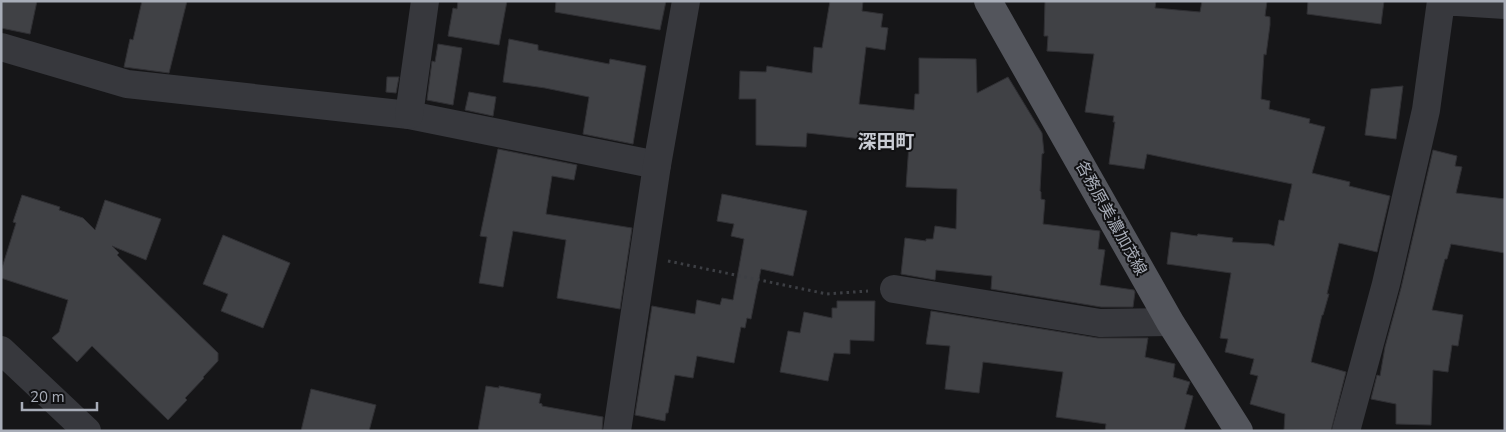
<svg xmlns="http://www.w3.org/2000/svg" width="1506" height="432" font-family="'Nunito Sans','Noto Sans JP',sans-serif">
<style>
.building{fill:#404145;stroke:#303034}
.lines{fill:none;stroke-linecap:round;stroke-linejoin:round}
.path{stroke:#3d3f44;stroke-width:3;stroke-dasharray:2.5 4;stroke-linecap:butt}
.minor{stroke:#37383d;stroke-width:28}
.major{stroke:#53555c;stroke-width:28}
.labels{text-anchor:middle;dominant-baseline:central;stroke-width:4;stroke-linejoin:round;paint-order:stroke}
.street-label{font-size:16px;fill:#a8adb8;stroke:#111113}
.quarter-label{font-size:19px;font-weight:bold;fill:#c9ccd4;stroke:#111113}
</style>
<rect width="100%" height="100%" fill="#161618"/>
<g class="building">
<path d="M1,1H37L30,34L1,28Z"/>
<path d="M142,1H187L169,73L124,67L130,39L133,40Z"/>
<path d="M458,1H507L499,45L448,36L453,8L457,9Z"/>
<path d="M556,1H666L660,30L555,12Z"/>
<path d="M830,1H863L862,11L883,14L881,27L888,28L885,50L866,47L859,104L914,110L915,94H919V58L976,59L977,93L1008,77L1042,133L1044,153L1042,154L1040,191L1041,192V199L1045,200L1043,224L1100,231L1098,249L1105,250L1100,285L1134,290L1135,292L1133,307H1101L991,289L992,276L936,270L935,280L901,274L905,238L926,241V239H933L935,226L956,229L957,189L906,187L909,144L807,133L806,147L756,145V99H739L740,71L766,72L767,66L812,73L814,47L822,48Z"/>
<path d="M1045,1H1156L1155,8L1200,12L1202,1H1267L1265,16L1270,17V25L1266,55L1264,54L1261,99L1270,101L1269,109L1310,119L1309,123L1325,127L1312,173L1350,182L1349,186L1390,196L1377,252L1339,243L1327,294H1329L1323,315H1322L1311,362L1346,372L1331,431L1284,430L1285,414L1250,404L1258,376L1250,374L1254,359L1225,352L1228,339L1220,338L1231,273L1167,264L1171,232L1197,236L1198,234L1233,238L1232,242L1269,244L1274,246L1279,220L1284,221L1292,184L1147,154L1144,169L1109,164L1115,122H1113L1114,116L1085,112L1094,54L1047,51L1048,36H1044Z"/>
<path d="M1308,1H1384L1381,24L1307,14Z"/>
<path d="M509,39L538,45V50L609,64L610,59L646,66L633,144L583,134L589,97L545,88L503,82Z"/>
<path d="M438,44L462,48L453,105L427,100L432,61L435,62Z"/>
<path d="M387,77H399L396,93L386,92Z"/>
<path d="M1403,86L1396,139L1365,135L1371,89Z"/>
<path d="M469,92L496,97L493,116L465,110Z"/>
<path d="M498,149L577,165L574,180L552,176L546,214L632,228L620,309L557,298L566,240L513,231L503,287L479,283L487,237L480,236Z"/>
<path d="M1433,150L1457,156L1455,166L1462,167L1456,193L1505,199V253L1451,244L1447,259H1445L1432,310L1463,315L1458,346L1452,345L1448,372L1433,370L1431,425L1396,424V404L1371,399L1377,375L1380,376L1385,347L1401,288Z"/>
<path d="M722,194L807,211L793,276L761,269L751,319L747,318L745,328L741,327L734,363L697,356L693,378L675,375L668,413H666L665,421L635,415L652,306L695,314L697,300L720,305L722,298L733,300L744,239L731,236L734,224L717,221Z"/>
<path d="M22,195L60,207L59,210L83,218L95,230L105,200L161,219L146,260L112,246L119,253L117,255L218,353V361L203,377L204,378L185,398L187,400L168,420L92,346L77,362L52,338L59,332L68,300L1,278V271L16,223L13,222Z"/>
<path d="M223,235L290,263L263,328L221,311L228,294L203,284Z"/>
<path d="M837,301H875L874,341L850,340V354L834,353L828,381L780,372L788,331L800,333L804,312L832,318V308H837Z"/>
<path d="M931,311L1098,338H1148L1145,357L1175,364L1173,377L1190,382L1186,394L1193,396L1184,431H1105L1106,424L1056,417L1063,372L983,362L979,393L945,389L950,346L926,344Z"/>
<path d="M486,386L499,388V386L541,394L539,403L542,404V406L603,417L602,431H478Z"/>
<path d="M311,389L376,405L369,431H301Z"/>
</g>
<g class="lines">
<path class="path" d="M668,261L827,294L868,291"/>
<g class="minor">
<path d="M1,47L127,84L409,115L657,165"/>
<path d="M409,115L425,1"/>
<path d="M894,289L1100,323L1170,322"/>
<path d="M1,350L87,431"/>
<path d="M617,431L657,165L686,1"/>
<path d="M1346,431L1386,284L1426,110L1441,1L1505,5"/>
</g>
<path class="major" d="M988,1L1170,322L1239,431"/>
</g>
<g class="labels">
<g class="street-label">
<text transform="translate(1111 218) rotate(61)">各務原美濃加茂線</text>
</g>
<g class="quarter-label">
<text x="886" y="142">深田町</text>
</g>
</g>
<rect width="1506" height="432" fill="none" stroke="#a8adb8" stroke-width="5"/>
<path d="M22 402v8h75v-8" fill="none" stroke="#a8adb8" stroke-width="2.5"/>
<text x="30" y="402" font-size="15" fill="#a8adb8" stroke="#111113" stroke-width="4" paint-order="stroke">20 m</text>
</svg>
